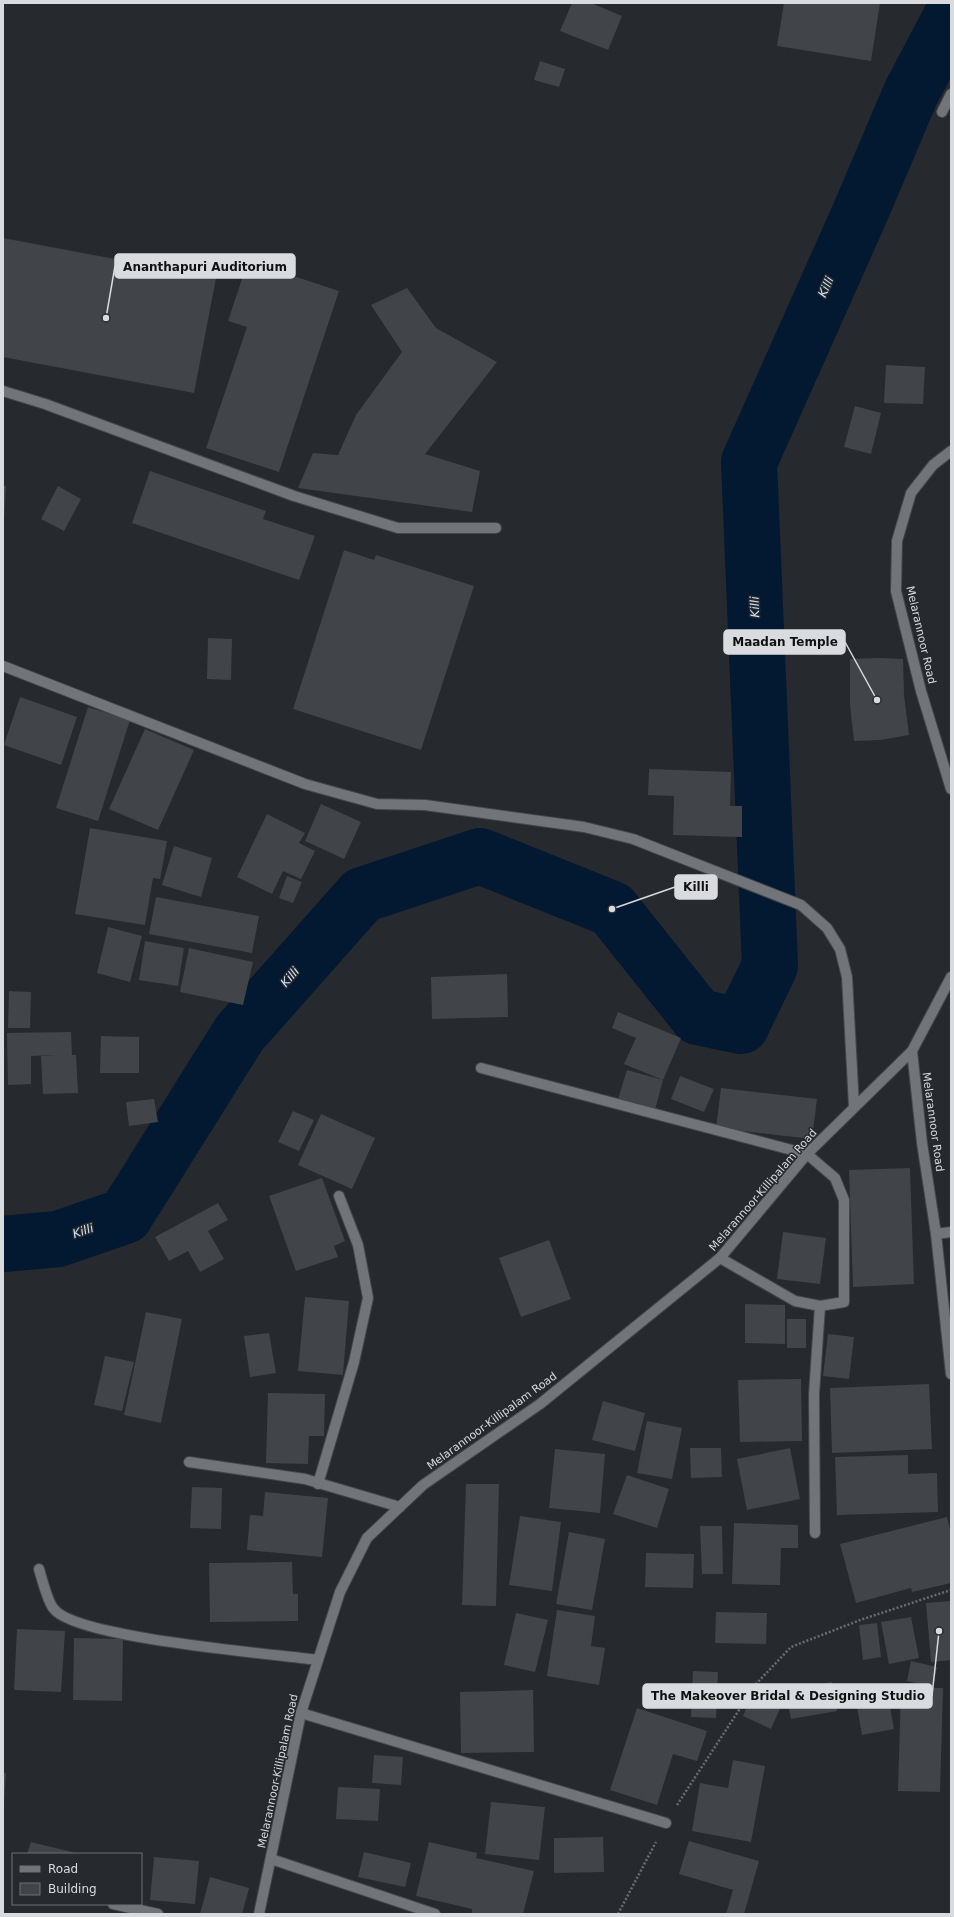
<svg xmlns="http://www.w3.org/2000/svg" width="954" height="1917" font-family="'DejaVu Sans',sans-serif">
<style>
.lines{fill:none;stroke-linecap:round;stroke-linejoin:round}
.river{stroke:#031831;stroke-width:56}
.building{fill:#414449}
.minor-casing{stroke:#444649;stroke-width:12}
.path{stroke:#6b6d71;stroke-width:2.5;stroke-dasharray:2 2;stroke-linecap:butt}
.minor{stroke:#71757a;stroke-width:10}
.labels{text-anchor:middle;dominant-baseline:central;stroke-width:3;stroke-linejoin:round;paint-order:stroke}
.street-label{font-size:11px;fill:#d9dbde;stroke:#26292d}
.water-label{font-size:12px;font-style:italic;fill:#d2e3f9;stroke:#26292d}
.leader{fill:none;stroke:#d9dbde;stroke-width:1.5}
.callout-dot{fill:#d9dbde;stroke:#26292d;stroke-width:1.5}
.callout{fill:#d9dbde;stroke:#d9dbde;stroke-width:1.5}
.callout-label{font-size:12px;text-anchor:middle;font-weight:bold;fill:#111}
</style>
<rect width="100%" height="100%" fill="#26292d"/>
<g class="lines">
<path class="river" d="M3,1244L58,1239L125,1216L239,1034L362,895L480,856L612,909L698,1017L741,1026L770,966L749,462L860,213L911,93L951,17"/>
</g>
<g class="building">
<path d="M572,3H591L622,16L608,50L560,31Z"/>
<path d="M784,3H880L871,61L777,46Z"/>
<path d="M540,61L565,69L559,87L534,80Z"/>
<path d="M3,238L216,278L194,393L3,357Z"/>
<path d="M248,261L339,291L279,472L206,448L247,327L228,321Z"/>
<path d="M407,288L436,328L497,362L425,454L480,471L472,512L298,488L313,453L338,455L356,415L402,352L371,305Z"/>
<path d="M886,365L925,367L923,404L884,403Z"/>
<path d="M855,406L881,413L871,454L844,447Z"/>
<path d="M150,471L266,511L263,519L315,536L299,580L132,523Z"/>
<path d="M3,486H6L4,519H3Z"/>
<path d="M58,486L81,499L64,531L41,519Z"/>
<path d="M344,550L374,560L376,555L474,586L421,750L293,709Z"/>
<path d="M208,638L232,639L231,680L207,679Z"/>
<path d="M879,658L903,659L904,695L909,735L880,740L854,741L850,705V659Z"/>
<path d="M20,697L77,717L61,765L4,745Z"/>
<path d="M88,707L130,720L98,821L56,808Z"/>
<path d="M145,729L194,750L158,830L109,809Z"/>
<path d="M649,769L731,772L730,806H742V837L673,835L674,796L648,795Z"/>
<path d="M321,804L361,822L344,859L305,841Z"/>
<path d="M267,814L305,833L299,843L315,851L301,879L283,871L272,894L237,877Z"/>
<path d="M90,828L167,841L160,879L153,878L145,925L75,914Z"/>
<path d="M174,846L212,858L201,897L162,885Z"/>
<path d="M287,876L302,882L293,903L279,898Z"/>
<path d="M156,897L259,916L252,953L149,934Z"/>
<path d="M108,927L142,936L130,982L97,973Z"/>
<path d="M145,941L184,948L178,986L139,980Z"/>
<path d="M189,948L253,962L243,1005L180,992Z"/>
<path d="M507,974L508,1017L432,1019L431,977Z"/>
<path d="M9,991L31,992L30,1028H8Z"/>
<path d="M618,1012L681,1038L663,1080L624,1064L636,1038L612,1028Z"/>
<path d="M71,1032L72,1055H76L78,1093L43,1094L41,1056L55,1055L31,1056V1084L8,1085L7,1033Z"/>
<path d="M101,1036L139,1037V1073H100Z"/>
<path d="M627,1070L663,1080L655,1110L618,1099Z"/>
<path d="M680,1076L714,1089L704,1112L671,1099Z"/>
<path d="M721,1088L817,1099L812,1139L716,1128Z"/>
<path d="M154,1099L158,1122L129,1126L126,1102Z"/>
<path d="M293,1111L314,1120L299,1151L278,1142Z"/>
<path d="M321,1114L375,1138L352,1189L298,1165Z"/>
<path d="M910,1168L914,1284L853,1287L849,1170Z"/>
<path d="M322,1178L345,1241L334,1246L338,1257L296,1271L269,1196Z"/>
<path d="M218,1203L228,1220L208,1231L224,1259L200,1272L188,1251L169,1261L155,1237Z"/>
<path d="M783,1232L826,1238L820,1284L777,1279Z"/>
<path d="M549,1240L571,1299L521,1317L499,1258Z"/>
<path d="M305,1297L349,1301L343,1375L298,1371Z"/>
<path d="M745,1304L785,1305V1344L745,1343Z"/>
<path d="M146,1312L182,1319L161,1423L124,1415Z"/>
<rect x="787" y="1319" width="19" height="29"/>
<path d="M269,1333L276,1373L250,1377L244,1336Z"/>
<path d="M828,1334L854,1337L849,1379L823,1376Z"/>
<path d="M105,1356L134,1362L122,1411L94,1405Z"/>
<path d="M801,1379L802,1441L740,1442L738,1380Z"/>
<path d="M929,1384L932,1449L832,1453L830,1388Z"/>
<path d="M268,1393L325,1394L324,1436H309L308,1464L266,1463Z"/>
<path d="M603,1401L645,1413L635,1451L592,1440Z"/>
<path d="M647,1421L682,1428L672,1479L637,1473Z"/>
<path d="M690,1448H721L722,1477L691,1478Z"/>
<path d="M790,1448L800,1499L747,1510L737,1459Z"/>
<path d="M555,1449L605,1454L600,1513L549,1508Z"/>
<path d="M908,1455V1474L937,1473L938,1512L837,1515L835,1457Z"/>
<path d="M627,1475L669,1489L657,1528L613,1514Z"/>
<path d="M466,1484H499L496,1606L462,1605Z"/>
<path d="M192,1487L222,1488L221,1529L190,1528Z"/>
<path d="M265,1492L328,1498L322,1557L247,1550L250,1515L263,1516Z"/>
<path d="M520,1516L561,1522L552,1591L509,1585Z"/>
<path d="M947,1517L951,1533V1583L912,1592L911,1588L856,1603L840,1544Z"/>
<path d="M734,1523L798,1525V1548H781L780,1585L732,1584Z"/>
<path d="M700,1526H722L723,1574H702Z"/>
<path d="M569,1532L605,1539L592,1610L556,1604Z"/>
<path d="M646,1553L694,1554L693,1588L645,1587Z"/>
<path d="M292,1562L293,1594H298V1621L210,1622L209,1563Z"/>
<path d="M951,1601V1660L931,1662L926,1603Z"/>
<path d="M557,1610L595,1616L591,1646L605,1648L599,1685L547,1676Z"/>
<path d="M716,1612L767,1613L766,1644L715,1643Z"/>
<path d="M516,1613L548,1620L535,1672L504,1665Z"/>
<path d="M911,1617L919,1658L889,1664L881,1622Z"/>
<path d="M877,1623L881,1657L863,1660L859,1625Z"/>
<path d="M17,1629L65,1631L61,1692L14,1690Z"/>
<path d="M74,1638L123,1639L122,1701L73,1700Z"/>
<path d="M911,1661L937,1667L933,1687L907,1681Z"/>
<path d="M693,1671L718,1672L716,1718L691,1717Z"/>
<path d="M832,1682L837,1711L791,1719L785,1690Z"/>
<path d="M901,1687L943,1688L940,1792L898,1791Z"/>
<path d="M533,1690L534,1752L461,1753L460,1692Z"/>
<path d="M754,1691L782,1704L771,1729L743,1716Z"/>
<path d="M889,1701L894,1729L862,1735L857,1707Z"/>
<path d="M637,1708L707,1731L697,1761L673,1754L657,1805L610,1790Z"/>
<path d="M374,1755L403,1757L401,1785L372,1783Z"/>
<path d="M733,1760L765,1766L751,1842L692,1831L700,1783L728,1788Z"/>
<path d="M3,1773H6L4,1804H3Z"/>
<path d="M338,1787L380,1789L378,1821L336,1819Z"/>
<path d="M491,1802L545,1807L539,1860L485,1854Z"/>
<path d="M603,1837L604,1872L554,1873V1838Z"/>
<path d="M689,1841L759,1861L744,1914H726L733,1890L679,1874Z"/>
<path d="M31,1842L76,1853V1854H27Z"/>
<path d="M429,1842L477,1853L476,1858L534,1871L523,1914H477L472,1913V1909L416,1896Z"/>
<path d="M364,1852L411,1863L405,1887L358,1877Z"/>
<path d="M154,1857L199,1861L195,1904L150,1900Z"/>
<path d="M210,1877L249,1888L242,1914H200Z"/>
</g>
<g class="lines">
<defs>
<g id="minor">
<path d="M942,112L951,94"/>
<path d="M3,391L45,404L294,496L398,528H496"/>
<path d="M951,451L933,465L911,493L897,541L896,591L921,691L951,789"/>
<path d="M3,666L305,784L377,804L425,805L584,827L633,839L801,905L827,928L840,949L847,977L854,1106"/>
<path d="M951,977L912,1051L922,1143L936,1234L951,1374"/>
<path d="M481,1068L807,1154L835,1178L844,1200V1302L820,1306"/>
<path d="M936,1234L951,1232"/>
<path d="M720,1258L795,1301L820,1306L814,1394L815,1533"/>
<path d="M189,1462L305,1479L400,1507"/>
<path d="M318,1484L354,1362L368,1298L358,1245L339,1196"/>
<path d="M39,1569C42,1579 48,1603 54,1609C76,1638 273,1654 318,1660"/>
<path d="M301,1713L666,1823"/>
<path d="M271,1859L435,1914"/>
<path d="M113,1904L158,1914"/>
<path d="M259,1914L301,1713L340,1592L367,1538L423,1485L540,1404L720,1258L807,1154L912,1051"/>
</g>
</defs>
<use href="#minor" class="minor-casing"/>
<g class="path">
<path d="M677,1805L756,1684L791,1647L863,1619L951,1590"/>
<path d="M618,1914L656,1842"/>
</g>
<use href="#minor" class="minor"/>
</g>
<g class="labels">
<g class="street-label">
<text transform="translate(921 635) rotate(77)">Melarannoor Road</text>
<text transform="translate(933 1122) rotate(82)">Melarannoor Road</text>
<text transform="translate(763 1190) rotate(-49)">Melarannoor-Killipalam Road</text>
<text transform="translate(492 1421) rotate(-36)">Melarannoor-Killipalam Road</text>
<text transform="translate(278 1771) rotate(-78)">Melarannoor-Killipalam Road</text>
</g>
<g class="water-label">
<text transform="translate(826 287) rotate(-66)">Killi</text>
<text transform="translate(755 607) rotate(-92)">Killi</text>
<text transform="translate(290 977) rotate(-49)">Killi</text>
<text transform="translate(83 1231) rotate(-19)">Killi</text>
</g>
</g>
<path class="leader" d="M106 318L115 266M877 700L845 642M612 909L675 887M939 1631L932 1696"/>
<g class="callout-dot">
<circle cx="106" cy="318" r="4"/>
<circle cx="877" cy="700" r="4"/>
<circle cx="612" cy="909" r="4"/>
<circle cx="939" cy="1631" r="4"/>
</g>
<g class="callout">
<rect x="115" y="254" width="180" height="24" rx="4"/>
<rect x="724" y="630" width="121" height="24" rx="4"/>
<rect x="675" y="875" width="42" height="24" rx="4"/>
<rect x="643" y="1684" width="289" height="24" rx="4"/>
</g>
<g class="callout-label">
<text x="205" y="271">Ananthapuri Auditorium</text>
<text x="785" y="646">Maadan Temple</text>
<text x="696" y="891">Killi</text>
<text x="788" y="1700">The Makeover Bridal &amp; Designing Studio</text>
</g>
<rect width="954" height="1917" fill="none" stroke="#d9dbde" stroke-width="8"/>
<rect x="12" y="1853" width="130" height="52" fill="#26292d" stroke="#6e7074"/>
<rect x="20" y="1866" width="20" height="6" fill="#71757a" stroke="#6e7074"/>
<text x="48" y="1873" font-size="12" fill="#d9dbde">Road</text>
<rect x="20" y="1883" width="20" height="12" fill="#414449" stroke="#6e7074"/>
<text x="48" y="1893" font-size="12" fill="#d9dbde">Building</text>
</svg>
